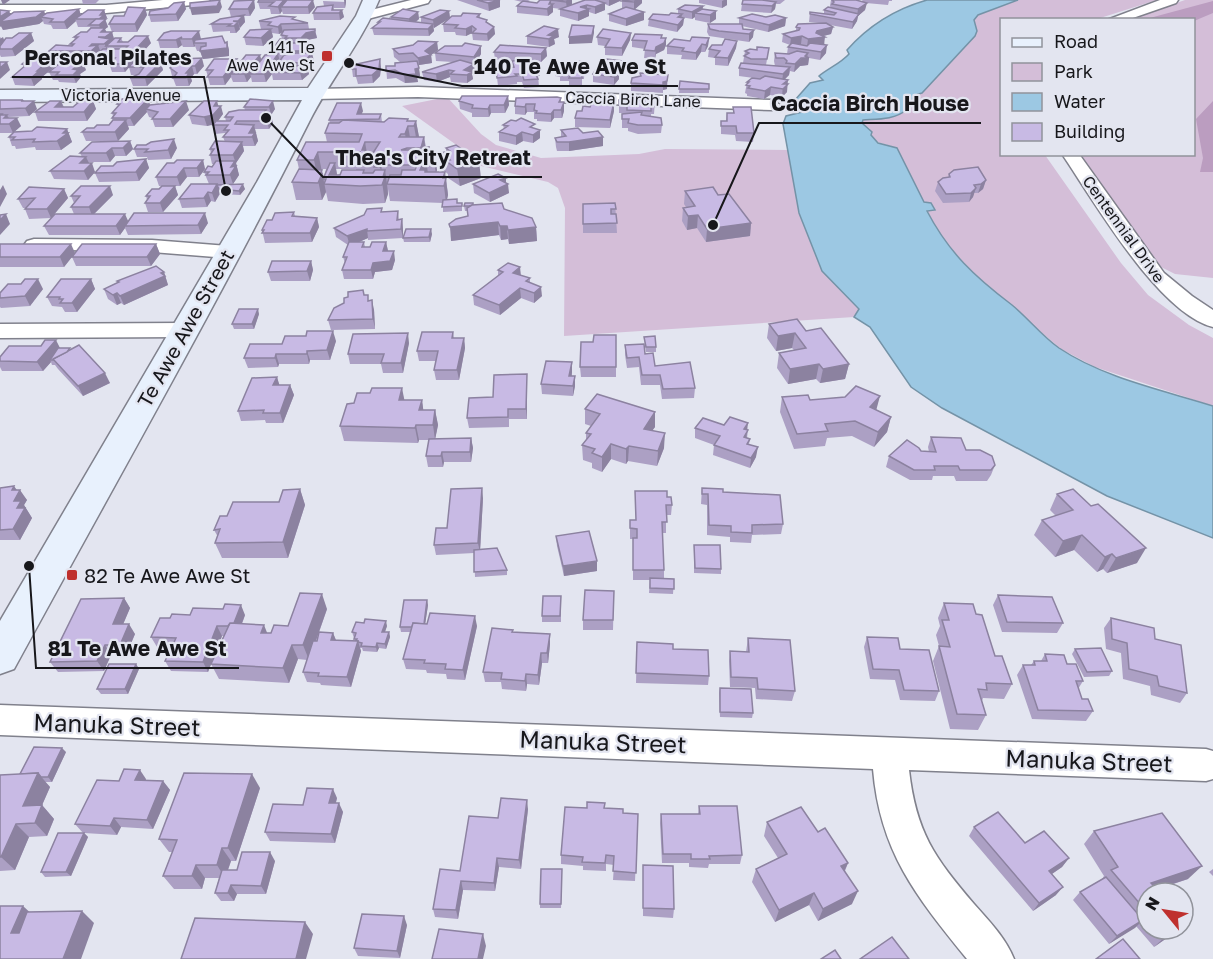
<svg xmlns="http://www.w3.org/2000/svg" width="1213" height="959" font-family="'Golos Text',sans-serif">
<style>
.green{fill:#d4bed8}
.forest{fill:#bb9dc0}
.water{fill:#9cc8e3;stroke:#7493a7;stroke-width:1.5}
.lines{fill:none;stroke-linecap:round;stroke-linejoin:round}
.street-casing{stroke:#80818c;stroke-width:3}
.secondary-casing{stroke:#80818c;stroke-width:3}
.street{fill:#fff;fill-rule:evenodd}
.secondary{fill:#e8f1fd;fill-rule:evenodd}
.wall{fill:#aca0c4;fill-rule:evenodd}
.shaded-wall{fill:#8c82a0}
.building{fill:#c8bae4;stroke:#8c82a0;stroke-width:1.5;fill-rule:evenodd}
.poi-dot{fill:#bf302e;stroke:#e3e5f0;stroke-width:2}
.labels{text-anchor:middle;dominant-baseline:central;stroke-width:4.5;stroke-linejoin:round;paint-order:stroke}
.far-poi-label{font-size:16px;fill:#17171b;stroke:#e3e5f0;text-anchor:end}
.far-street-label{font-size:16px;fill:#17171b;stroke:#e3e5f0}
.street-label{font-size:20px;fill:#17171b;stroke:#e3e5f0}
.poi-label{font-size:20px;fill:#17171b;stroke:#e3e5f0;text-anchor:start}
.near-street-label{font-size:24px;fill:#17171b;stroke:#e3e5f0}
.leader{fill:none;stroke:#17171b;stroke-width:2}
.callout-dot{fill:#17171b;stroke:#e3e5f0;stroke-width:2}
.callout-label{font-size:21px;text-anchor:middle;font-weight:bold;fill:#17171b;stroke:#e3e5f0;stroke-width:4.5;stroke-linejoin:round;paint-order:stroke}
</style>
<rect width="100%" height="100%" fill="#e3e5f0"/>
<g class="green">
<path d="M1018,0H1157L1097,19L1002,20V154L1045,155L1121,263L1148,295L1189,325L1213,338V406L1095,367L1061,349L980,280L943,240L927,210H935L924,202L897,148C886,143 871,145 870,129L862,123V120C889,117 898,121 913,96L922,93L971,41L977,31L974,20L978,15Z"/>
<path d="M1185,0H1213V278L1175,274L1161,267L1079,155L1194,154V20L1130,19Z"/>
<path d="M447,97L481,134L496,145L541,158L639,154L665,149L789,150L799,213L822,271L859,309L854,317L564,336L565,208L558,188L548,182L473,164L462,149L402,106Z"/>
</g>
<g class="forest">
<path d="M1213,1V13L1194,21L1146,19Z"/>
<path d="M1213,101V172H1200L1203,158L1196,119Z"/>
</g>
<path class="water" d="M927,0H1018L978,15L974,20L977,31L975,36L922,93C910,95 913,103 906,110C895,120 876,119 863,120L862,123L872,132L871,135L878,143L897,148L924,202L931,203L935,210L927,211C949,253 975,277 1012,305C1028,318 1041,335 1059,348C1104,378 1162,390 1213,406V538L1107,496L942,408L911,387L870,327L854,317L859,309L822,271L799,213L783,124L786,116L810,110L811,108L793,105L798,103L795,100L810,83L823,80L819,76C829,68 841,63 849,54L847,50C869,25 895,9 927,0Z"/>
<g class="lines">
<defs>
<g id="street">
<path d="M163,0H210L204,4L106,13H0V5H106Z"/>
<path d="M411,0H430L428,3L364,20L358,16L359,13Z"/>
<path d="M1160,0H1178L1176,3L1127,20H1107Z"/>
<path d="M418,87L772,100L780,105L772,110L418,97L314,99L306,94L314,89Z"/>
<path d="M1062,154H1079L1164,273L1192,296L1213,310V327C1158,313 1094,201 1062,154Z"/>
<path d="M34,239L152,240L228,246L235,248L238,252L235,256L228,258L152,252L27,249L24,245L27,241Z"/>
<path d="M183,323L191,325L194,330L191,335L183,337L0,338V324Z"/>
<path d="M0,705L1206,749L1213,751V779L1206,781L909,770C916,832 934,857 974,904C989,921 1005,937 1014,959H967C916,896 880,852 873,769L0,735Z"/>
</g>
<path id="secondary" d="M363,0H379C361,43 330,80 309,122C216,307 113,487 14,669L0,674V621L257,182L302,100L0,102V90L308,88L356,16Z"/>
</defs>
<use href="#street" class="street-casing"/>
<use href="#secondary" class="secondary-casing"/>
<use href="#street" class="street"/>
<use href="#secondary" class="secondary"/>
</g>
<g class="wall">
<path d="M82,0H99L95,4H83Z"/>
<path d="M254,0L255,8L250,16H244L245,22L239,28L240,29L236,33H230V31L213,32L211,24L231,17L229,9Z"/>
<path d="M259,0L315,7L309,14H283L282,11L280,14H271L270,9H260L258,2Z"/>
<path d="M457,0H500V7L489,11Z"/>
<path d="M514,0H530L526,2L537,3L540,0H572V5L585,0H622L609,6L605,4V10L595,14L589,12V16L578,21L560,16V9H561L553,8V12L548,16L517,13V6L522,2Z"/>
<path d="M699,0H727V5L722,8L699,3Z"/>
<path d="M766,0H785L780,4H776L775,9L771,13L741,11L742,4Z"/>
<path d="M831,0H856L863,2L862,0H892V1H889L888,5L866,3L865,10L858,16L857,21L852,29L830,25L833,27L831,34L823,36L826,53L820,60L809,58L808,65L800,66L794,72L790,71L789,75L785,79L787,84V92L782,97L770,95L764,99L747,96V94L745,93L747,82L761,79L739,76V68L743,63L745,51L757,50L769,48L766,65L775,66L774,61L775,53L787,54L788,47L790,45L782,42L783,34L796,31V27L819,23L809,22L810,12L824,14V10L831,8L830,6Z"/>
<path d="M323,1L346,2L345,8H334V10H342L344,17L340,20H314L313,13L324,6Z"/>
<path d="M622,1L642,3L634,10L644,20L626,26L609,21V14L624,8H622Z"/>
<path d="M184,2L186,9L178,21L151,22L149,15Z"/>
<path d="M703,6L702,9L716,11V19L710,23L695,20V17L692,19L681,17L684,18L683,25L677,32L648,26L649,19L678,14V9Z"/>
<path d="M145,8L147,15L137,32H112L114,39L121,38L123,42L151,43L136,60L159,57L163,70L147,86H133L130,78L136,75H131L129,67L125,72H112L110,66H102L101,63H99L96,57L94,59H52L49,51L71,46L70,44L75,40L74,37L87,32L91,29L90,27H78L76,21L67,29H53L51,25L44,24L43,21L39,24L3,30L1,26L0,27V10L9,11L10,14H46L79,9L81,15L104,10L107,18L105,19L108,27L105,29L106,32H112L109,24L124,16Z"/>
<path d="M449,11L450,18L480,14V18L494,27L495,34L488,41L473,40L472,33L466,36L456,35L455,32H444L443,24L448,19L434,28L433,27L434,31L429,36L374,35L372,28L378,23V22L391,19V17L418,12L419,19L416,22H421V17Z"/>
<path d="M766,17L786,18L785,26L768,32L742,26L743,29L753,37L749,42L709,36L707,32L708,24H739V18Z"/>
<path d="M296,20L308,23L309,29H315L317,38L307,40L305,43L308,51L307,53L314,61L307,68L309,74L302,80H273L272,74L266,82H252L251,77L247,82H233L231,77L225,85H210L206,70L261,60L272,55L271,51L282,39L281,35L284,32L279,34L272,33L273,37L263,46L246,45L244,37L267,29H261L259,21Z"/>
<path d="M31,33L34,41L15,56L1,57L0,55V37L4,41Z"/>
<path d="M631,33L630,40L622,56L605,55V46L598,45L597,37Z"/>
<path d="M527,36L559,37L554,39L555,44L549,47L527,44Z"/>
<path d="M662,38L666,45L664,50L656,54L655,59L644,58L645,49L632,47V40Z"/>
<path d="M709,38L708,46L705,52H701L696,60L681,59L682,55L667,54V46L690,41Z"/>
<path d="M201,39L227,42L229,50V56L203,59L200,51H197L195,46L194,47H183L182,45L178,48H160L158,40Z"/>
<path d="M737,41L736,48L728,66L715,65V58L708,57L709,49Z"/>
<path d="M437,42L438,50L431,55L432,63L419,65H418L420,76L417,77L418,82L405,83L396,78L387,79L386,66H395L414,61L400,62L394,57L393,49Z"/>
<path d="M546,48L547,56L541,62L529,61L533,71L538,75L539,87L524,88L522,82H517V84L498,86L496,69L513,68L512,61H516L495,60L494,52Z"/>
<path d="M435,53L481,54L475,64H473L475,72L472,74L473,79L467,83L451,82L450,77L437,82L424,80L422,72L453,62L436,61Z"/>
<path d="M50,59L54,67L42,77V79L34,86L15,85L12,77L24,67L22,64Z"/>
<path d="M179,59L204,66L197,74H194L191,78L192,81L189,86H176L173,78L174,77L172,76L170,68Z"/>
<path d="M585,62L584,79H582V86H569V81H560V77L555,76V68L575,65Z"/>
<path d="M381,67L380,76L373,83L358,84L356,77H353L352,69Z"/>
<path d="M624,69L619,75V79L614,85L593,82V74Z"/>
<path d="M86,70L80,74L81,77L76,83L59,82L58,80H53L49,72Z"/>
<path d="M640,73L668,75L667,89L663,90V93L631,91V83L640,77Z"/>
<path d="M680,81L709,84V93H679Z"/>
<path d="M508,96L509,105L505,113H491L489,117H472V113L460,109L459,101Z"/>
<path d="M516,98H561V102H564V111L562,118H554L551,122L537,121V119H534V112H527L525,115L515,114V106Z"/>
<path d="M250,99L275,109L271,115L273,123L269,129H255L258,141L255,146H243L244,151L236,163L239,175L233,184L245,189L240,195L220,194L215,202L211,201L207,207L182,208L179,199L209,184L204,172L212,167L214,164H212L210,155L211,154L210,149L225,142L223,137L225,135V133L215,134L213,124L207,126L192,124L189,115L219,106L223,114L217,121H226L225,117L245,110L244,107Z"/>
<path d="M0,100H23L37,109L29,116L8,117L21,126L13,133H0Z"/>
<path d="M61,101L64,107H73L93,101L96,109L87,121H38L35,112Z"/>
<path d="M655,101L654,114H651V116L662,125L661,133L638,134L628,131V128H622V114L625,113H619V105Z"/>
<path d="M117,104L150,105L189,110L173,127H155L152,118L149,117L147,112L134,126H128L129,129L118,141H86L82,132L94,128L109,125L113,121L112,118L113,116L112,113L118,106Z"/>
<path d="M590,107L614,111L610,128L575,127V118L582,111Z"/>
<path d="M733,107L754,133L753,142L736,141L735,135L721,134V121H726L727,113H733Z"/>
<path d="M363,111L361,114H381L382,122L408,119V121H416L419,137H424L426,147L430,153H434L437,170L436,172L446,178L448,195L447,200L457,203H462V211L443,212V203L390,201L388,189V194L385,203L363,204L328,201L326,192L322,200H296L292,182L299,169L297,160L327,142L325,133L330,123L329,120ZM322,169H326L324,178L322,170ZM336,169H356V170L337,175Z"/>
<path d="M503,125L540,130V138L533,143L523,141L516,145L499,141V132L504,129Z"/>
<path d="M67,129L72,142L61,150H36L35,147L16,149L15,146H12L9,137Z"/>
<path d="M561,130L583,133L603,146L569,151H557L556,147L555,138L561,137Z"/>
<path d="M130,141L133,149L126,156H115L110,162H88L95,172L88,180L54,179L50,171L82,157L80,153Z"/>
<path d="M177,148L171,159L148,160L147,157H137L134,149Z"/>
<path d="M446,148L481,178L460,186L448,178V174L443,170L441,153L446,152Z"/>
<path d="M146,159L149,168L139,181L99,182L95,173L113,166Z"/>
<path d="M203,160L205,169L199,177H187L180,186H175L178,195L163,212H148L145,203L147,200L146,196L159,189L161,186H159L156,177L174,163Z"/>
<path d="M949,174L986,180L983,189L978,193H974L973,197L969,202L943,203L935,191L938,182L948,177Z"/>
<path d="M506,183L509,193L490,202L474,193L473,184Z"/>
<path d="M64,189L68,198L51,218L29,219L25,209L26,208H23L18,199Z"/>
<path d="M685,191L718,195L751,223L750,236L706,242L697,228L687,230L682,221L683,208L686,207L684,204Z"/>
<path d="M113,195L94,214L128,221L208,223L201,234L128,235L125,228L120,235H49L44,226L74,214L71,207L74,203L71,196Z"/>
<path d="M473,203V205L504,209L536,227L537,241L509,244L508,239L501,240L499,235L451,241L468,216L467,211H465L464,206Z"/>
<path d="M615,203L617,233H583V204Z"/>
<path d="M398,211L399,220L402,219L403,229V238L368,240V238L359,242H364L365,247H370L386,242L388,251L395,260L392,270L375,272L373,279H344L342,270L345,263L343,257L348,245L336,237L334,228L382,212Z"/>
<path d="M294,212L295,216L317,218L319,227L312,242L265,243L262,230L272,220Z"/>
<path d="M432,234L430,242H404L403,238Z"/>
<path d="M0,244L75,253L156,244L160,254L151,266H76L72,257L64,267H0Z"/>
<path d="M311,261L313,270L310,281H271L268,272Z"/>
<path d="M498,270L530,278V283L542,296L534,303L521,298L500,315L474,305L473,295L498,276Z"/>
<path d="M164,272L168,285L124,305L121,303L117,305L108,299L104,289L118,282L117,281Z"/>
<path d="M91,279L95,289L77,312H65L62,307L52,306L47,297Z"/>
<path d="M43,289L30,306L1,308L0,307V293Z"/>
<path d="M365,295L369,301L374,310L375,329L331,330L328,320Z"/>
<path d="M259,314L254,329H234L232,324Z"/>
<path d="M769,324L806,331L849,364L845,379L820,383L816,379L788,384L777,368L779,353L794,350L792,348L776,351L767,338Z"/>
<path d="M453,332L454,338H464L465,348L459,380H436L434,370L436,361H419L417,351Z"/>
<path d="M616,335V377H581L580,367L593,342Z"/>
<path d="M644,337L656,347V352H646Z"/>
<path d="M336,341L330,360H310L309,364H279L278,367L248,368L244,358L282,344Z"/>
<path d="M409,343L403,373H383L381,364H350L348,354Z"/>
<path d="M625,345L645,354L655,366L695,388L694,398L662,399L660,385H641L639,367L627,368L625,355Z"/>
<path d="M60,348L71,350L110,383L83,396L58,369L55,365H52L51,362L43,371H2L0,367V357Z"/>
<path d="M572,372V376L575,386L573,396L542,394L541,384Z"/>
<path d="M277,377L279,385H290L294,395L283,423H266L265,420L241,421L238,411Z"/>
<path d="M527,384V419H509V427L469,428L467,418L493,397Z"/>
<path d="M782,397L810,400L877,410L891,417L887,432L874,447L852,436L827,438L825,446L794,449L780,412Z"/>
<path d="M404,400H422L423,410H435L438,425L435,439L471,438L473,448L471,462H444L443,467H428L426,456L429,440H419L418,443L344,441L340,426Z"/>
<path d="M585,409L655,412V427L652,430L664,448L657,466L628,461L626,464L611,459L602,472L592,468V463L583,460L582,445L586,440V433L591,426L585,424Z"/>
<path d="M724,425L748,430L747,438L750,439L749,444L756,457L750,468L713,455L714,445L695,438V428Z"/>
<path d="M931,437L966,450L995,465L991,475L987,481H956L954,476H933L932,480H910L886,467L889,456L921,451L929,452L928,447Z"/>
<path d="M0,488L17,490L27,500L24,505L32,518L20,540H0Z"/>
<path d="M702,488L723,492L783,524L781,534L752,535L751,543L730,542V537L707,535V505L701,504Z"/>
<path d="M300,489L305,505L288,558H222L215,543L218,537L214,530L227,516L279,502Z"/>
<path d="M635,491L667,497L672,505L671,515H666V533H662L664,570V578L674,579L673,594L649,593L650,580H633V539H630V520H636Z"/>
<path d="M1057,494L1137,563L1107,573L1103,569L1097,572L1074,550L1055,557L1034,535L1042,520L1056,516L1050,510Z"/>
<path d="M483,498L480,549L507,570V575L475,577L474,553L436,555L434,545L447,528Z"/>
<path d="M556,536L597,571L564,576L557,546Z"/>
<path d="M694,545L721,569V574L694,573Z"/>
<path d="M614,591L613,630H583V620Z"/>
<path d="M998,595L1063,623L1057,633L1002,632L993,605Z"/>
<path d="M561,596V622H542V616Z"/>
<path d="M124,598L130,608L123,624L135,634L126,655H111L104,671L58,672L50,662Z"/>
<path d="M944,603L976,614L995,656L1012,684L1004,699L983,698L982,701L986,715L978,730L950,729L933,661L939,646L936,635L940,626L938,618Z"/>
<path d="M428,605L425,624L477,626L465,680L447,679L446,674L427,673L426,670L406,669L403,659L411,632H401L400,627Z"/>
<path d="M327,609L316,641L333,633L336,640L355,641L352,632L387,626L385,632H389L390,637L386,649L379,648L377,652L363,651L362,648H360L361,651L351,687L321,685L320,683L307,682L303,672L307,660L298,659L289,683L219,679L211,664L224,636H222L208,672L171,671L165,661L171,647H157L151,637L170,618L245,615L242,624L267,633H271Z"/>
<path d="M1111,618L1155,639L1187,693L1180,703L1151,695L1150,686L1123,679L1121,653L1106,649L1104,628Z"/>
<path d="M513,632L550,644L548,663H542L539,685L527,684L526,691L502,689L501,682H485L483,672Z"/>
<path d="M867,637L900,649L939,691L935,701L900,700L895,680L870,679L864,647Z"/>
<path d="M748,638L795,691L792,701L756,699L755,688L730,687L729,661L730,651L746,652Z"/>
<path d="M637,642L673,649L709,676L708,685L636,683Z"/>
<path d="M1075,649L1112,671L1109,676L1084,677L1072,654Z"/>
<path d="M1045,654L1067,664L1083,681L1078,689L1082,699L1093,711L1086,721L1032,719L1017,675L1023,665H1031L1034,661H1041Z"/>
<path d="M136,664L139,669L128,694H101L97,689Z"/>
<path d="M720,688L753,713L752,718L720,717L719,693Z"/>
<path d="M66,752L52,782H45L50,787L42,805L54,819L47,836L29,837L15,870L0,871V775L20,774Z"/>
<path d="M146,779V780L163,781L170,790L153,829L121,827L117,835L84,833L88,837L71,876L45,877L41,872L83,833L75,824L119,781Z"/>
<path d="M260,788L236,861H231L228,870H237L275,861L266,894H237L234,901H221L215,893L219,878H205L202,889H174L163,876L172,852H169L159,839Z"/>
<path d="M337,798L336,803L343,812L335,843L270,841L265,832L303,805Z"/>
<path d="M699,806L742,855L740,864H709L708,868L689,867V863H662L660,823L661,814H698Z"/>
<path d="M587,808H604L623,813L638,814L635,881L613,880L614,865L606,864V871L583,870V866L561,864V855Z"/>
<path d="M528,809L521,869L499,867L495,891L463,890L458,919L435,917L433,909L498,818Z"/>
<path d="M767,822L818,832L848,863L845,871L852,904L818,921L809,905L775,922L752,882L756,869L778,858L764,836Z"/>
<path d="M974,827L1025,843L1069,858L1062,867L1052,874L1056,895L1033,911L969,836Z"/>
<path d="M1094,831L1188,879L1147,893V929H1179L1174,933L1154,947L1136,926L1109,944L1073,900L1080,892L1102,879L1104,876L1084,844Z"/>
<path d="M643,865L674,909L673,918L643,916Z"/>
<path d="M1213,869V876L1209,872Z"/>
<path d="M562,873L561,908H540V904Z"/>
<path d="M407,925L400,958L358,956L354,948Z"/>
</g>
<g class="shaded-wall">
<path d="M1,0H10L3,5Z"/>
<path d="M220,0L222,7L219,13L192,15L190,8Z"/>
<path d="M254,0L255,8L250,16L248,9Z"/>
<path d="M284,0H288L281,7L282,11L280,14L278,7Z"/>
<path d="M313,0L315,7L309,14L308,7Z"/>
<path d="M344,0H346V2L345,8Z"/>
<path d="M500,0V7L489,11L488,3Z"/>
<path d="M551,0V6L553,4V12L548,16L547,9Z"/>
<path d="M570,0H572V5L567,9L566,2Z"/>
<path d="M609,0H622L609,6Z"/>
<path d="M637,0H642V3L634,10V2Z"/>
<path d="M724,0H727V5L722,8V1Z"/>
<path d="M184,2L186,9L178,21L176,14Z"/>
<path d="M776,2L775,9L771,13L772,6Z"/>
<path d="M605,3V10L595,14V7Z"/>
<path d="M867,3L865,10L858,16L857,21L852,29L853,22L857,16L858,9Z"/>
<path d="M587,5V10L589,9V16L578,21V13L580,7Z"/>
<path d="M703,6L702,13H695V17L692,19V12Z"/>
<path d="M145,8L147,15L137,32L135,24Z"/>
<path d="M79,9L81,16L75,19L76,21L67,29L64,22Z"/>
<path d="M104,10L107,18L105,19L108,27L105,29L108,35L112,32L114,39L106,46L108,50L107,51L99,25L100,15Z"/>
<path d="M342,10L344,17L340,20L339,13Z"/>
<path d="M9,11L12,18L44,11L47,18L41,17L43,21L39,24L3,30L1,26L0,27V17Z"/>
<path d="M449,11L450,18L434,28L433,20Z"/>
<path d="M716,11V19L710,23V15Z"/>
<path d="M418,12L419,19L410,26L409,19Z"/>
<path d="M644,12V20L626,26V19Z"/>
<path d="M682,14L681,21L684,18L683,25L677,32L678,17Z"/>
<path d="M244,15L245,22L240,28L238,21Z"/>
<path d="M786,18L785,26L768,32L769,25Z"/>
<path d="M238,22L240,29L236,33L234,26Z"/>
<path d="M281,24L283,32L279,34L278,27Z"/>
<path d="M433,24L434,31L429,36L428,29Z"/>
<path d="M472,26V33L466,36V29Z"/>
<path d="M594,26V33L592,43L569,44V37Z"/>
<path d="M494,27L495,34L488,41L487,34Z"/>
<path d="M833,27L831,34L816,38L825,37L824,45L807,47L808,39L817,31Z"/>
<path d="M271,29L273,37L263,46L261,38Z"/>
<path d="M558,29L559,37L554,39L555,44L549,47L548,35Z"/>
<path d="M754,30L753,37L749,42V34Z"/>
<path d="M199,31L201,39L194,43L195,46L194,47L192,39Z"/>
<path d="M315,31L317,38L307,40L303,45L301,38L306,33Z"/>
<path d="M31,33L34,41L15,56L12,49Z"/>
<path d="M631,33L630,40L622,56V48Z"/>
<path d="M148,36L151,43L125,72L122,64Z"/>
<path d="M802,36L801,44L790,45L791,38Z"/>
<path d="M3,37L6,45L0,49V39Z"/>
<path d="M182,37L180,39L182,45L178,48L176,40Z"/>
<path d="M666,38V45L664,50L656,54L655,59L656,47L661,44Z"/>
<path d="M709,38L708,46L705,52L706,45Z"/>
<path d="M737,41L736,48L728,66V58Z"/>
<path d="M227,42L229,50V56L203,59L200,51Z"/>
<path d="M437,42L438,50L431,55L432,63L419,65L418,58L425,51Z"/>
<path d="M306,43L308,51L304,58L303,51Z"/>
<path d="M92,44L94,49L98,45L101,53L96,55V57L94,59L90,46Z"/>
<path d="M702,44L701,52L696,60V53Z"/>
<path d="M827,45L826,53L820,60L821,52Z"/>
<path d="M481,46V54L475,64L474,57Z"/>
<path d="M546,48L547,56L541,62V54Z"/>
<path d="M312,53L314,61L307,68L309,74L302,80L300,73L305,68L303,63Z"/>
<path d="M808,53L807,58H809L808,65L800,66L794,72L795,64Z"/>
<path d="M278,54L280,62H279V63L273,72H271L272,74L266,82L264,74Z"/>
<path d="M260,55L262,62L250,74L251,77L247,82L244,74Z"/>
<path d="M159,57L163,70L147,86L145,78L153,62Z"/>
<path d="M202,58L204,66L197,74L195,66Z"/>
<path d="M50,59L54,67L42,77V79L34,86L31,78L37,71Z"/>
<path d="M237,59L239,67L231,74V77L225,85L223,77Z"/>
<path d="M380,59L381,67L380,76L373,83L372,75Z"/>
<path d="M624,61V69L619,75V79L614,85V77L616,71Z"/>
<path d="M7,62L10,70L0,79V68Z"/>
<path d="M83,62L86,70L80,74L81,77L76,83L73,75V69Z"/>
<path d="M474,64L475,72L472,74L473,79L467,83V75L464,70Z"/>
<path d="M192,66L194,74L191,78L192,81L189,86L186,73Z"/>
<path d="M790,67L789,75L782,82L783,74Z"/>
<path d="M419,68L420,76L417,77L418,82L405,83L404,75L415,69Z"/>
<path d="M449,70L450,77L437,82L436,74Z"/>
<path d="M788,80L787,92L782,97L783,84Z"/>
<path d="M667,81V89L663,90V82Z"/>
<path d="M771,87L770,95L764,99L765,91Z"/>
<path d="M508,96L509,105L505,113L504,105Z"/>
<path d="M148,99L151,107L146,109L147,112L134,126L130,118Z"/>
<path d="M23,100L26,107L34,101L37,109L29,116L21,101Z"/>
<path d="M61,101L64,109L55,107Z"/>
<path d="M93,101L96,109L87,121L84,112Z"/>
<path d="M186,101L189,110L173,127L170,119Z"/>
<path d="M217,101L219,108L221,106L223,114L216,124L207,126L204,117Z"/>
<path d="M273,101L275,109L271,115L273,123L269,129L267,121L271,114L269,107Z"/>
<path d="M564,102V111L562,118L561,110Z"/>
<path d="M614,102V111L610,128V120Z"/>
<path d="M361,103L363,111L359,120L357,114Z"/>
<path d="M526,104L527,112L525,115V107Z"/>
<path d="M490,105L491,113L489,117L488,109Z"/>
<path d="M554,110V118L551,122V114Z"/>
<path d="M7,115L11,123L17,118L21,126L13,133L9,124L4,118Z"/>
<path d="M126,120L129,129L118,141L115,132Z"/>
<path d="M416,121L419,137L417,143L414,126Z"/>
<path d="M254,125L258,141L255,146L252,137L249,133Z"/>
<path d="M408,126L411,143L408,148L405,134Z"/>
<path d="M67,129L72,142L61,150L57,141L63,133Z"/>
<path d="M540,130V138L533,143V135Z"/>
<path d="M522,132L523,141L516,145V136Z"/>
<path d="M424,137L426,153V157L428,174L420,170L423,164L421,148Z"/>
<path d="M603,137V146L569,151V142Z"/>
<path d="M174,139L177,148L171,159L168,150Z"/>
<path d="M130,141L133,149L126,156L123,148Z"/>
<path d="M242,142L244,151L236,163L239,175L233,184L230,175L231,167L235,161L233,155Z"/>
<path d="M365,142L368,159L362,150Z"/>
<path d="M112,148L115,156L110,162L106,153Z"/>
<path d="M318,152L326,192L322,200L314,160Z"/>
<path d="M434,153L437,170L436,174L433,157Z"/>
<path d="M86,157L90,165L92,163L95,172L88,180L80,163Z"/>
<path d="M146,159L149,168L139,181L136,172Z"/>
<path d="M203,160L205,169L199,177L197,168Z"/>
<path d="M479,161L481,178L460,186L457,169Z"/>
<path d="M335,163L338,180L329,175Z"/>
<path d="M381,165L383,177L385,170L387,184L388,194L385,203L380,167Z"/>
<path d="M184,168L187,177L180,186L177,177Z"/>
<path d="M445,172L448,195L446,203L443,178Z"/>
<path d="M506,178V185L508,184L509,193L490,202L489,193L500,180Z"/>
<path d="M986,180L983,189L978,193L981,184Z"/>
<path d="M217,184L220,193L215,202L212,193Z"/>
<path d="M243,184L245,189L240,195L239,191Z"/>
<path d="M3,185L7,194L0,207V190Z"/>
<path d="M110,186L113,195L92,216L89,207Z"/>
<path d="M175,186L178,195L163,212L160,203Z"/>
<path d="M976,188L973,197L969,202L971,193Z"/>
<path d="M64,189L68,198L51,218L47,209Z"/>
<path d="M208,192L211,201L207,207L204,198Z"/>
<path d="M205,213L208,223L201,234L198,225Z"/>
<path d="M6,214L10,224L0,235V220Z"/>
<path d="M125,214L129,223L125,226V228L120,235L116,226Z"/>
<path d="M698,215L697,228L687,230L688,216Z"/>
<path d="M317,218L319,227L312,242L310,233Z"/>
<path d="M402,219L403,229V238L401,229Z"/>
<path d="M498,222L499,235L451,241L450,227Z"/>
<path d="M751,223L750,236L706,242L707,229Z"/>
<path d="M500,226H507L508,239L501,240Z"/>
<path d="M536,227L537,241L509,244L508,230Z"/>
<path d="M367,229L368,238L350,246L347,236Z"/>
<path d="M431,229L432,234L430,242L429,237Z"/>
<path d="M386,242L388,251H383Z"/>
<path d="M71,244L75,253L64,267L60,257Z"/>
<path d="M156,244L160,254L151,266L147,257Z"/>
<path d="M394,251L395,260L392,270L375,272L373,279L371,270L373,263Z"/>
<path d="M311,261L313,270L310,281L307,271Z"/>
<path d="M520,267L521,276L513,273Z"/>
<path d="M164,272L168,285L124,305L120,296Z"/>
<path d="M38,279L43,289L30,306L25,296Z"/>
<path d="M91,279L95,289L77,312L72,303Z"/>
<path d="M541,287L542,296L534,303V293Z"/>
<path d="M520,288L521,298L500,315L499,305Z"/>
<path d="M117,293L121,303L117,305L113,295Z"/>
<path d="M372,300L374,310L375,329L373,319Z"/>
<path d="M258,309L259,314L254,329L252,324Z"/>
<path d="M333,331L336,341L330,360L327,350Z"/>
<path d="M408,333L409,343L403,373L401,363Z"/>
<path d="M795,333L792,348L776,351L778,336Z"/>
<path d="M464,338L465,348L459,380L457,370Z"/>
<path d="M56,340L61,350L50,360L51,362L43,371L37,362Z"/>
<path d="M307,351L310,360L309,364L307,354Z"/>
<path d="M276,354L279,364L278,367L275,358Z"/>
<path d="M572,362V372L570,386L569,376Z"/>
<path d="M819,364L816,379L788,384L790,369Z"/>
<path d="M849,364L845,379L820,383L823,369Z"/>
<path d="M105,373L110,383L83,396L78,386Z"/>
<path d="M527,374V419L526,409Z"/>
<path d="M575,376V386L573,396V386Z"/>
<path d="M277,377L280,387L273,385Z"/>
<path d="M290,385L294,395L283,423L280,413Z"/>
<path d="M402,388L405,403L399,400Z"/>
<path d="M880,396L876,411L870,407Z"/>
<path d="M422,400L424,415L419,410Z"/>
<path d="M435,410L438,425L435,440L433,425Z"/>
<path d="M655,412V427L643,444L644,429Z"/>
<path d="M891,417L887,432L874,447L878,432Z"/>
<path d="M748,423L746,440L742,447L744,429Z"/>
<path d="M416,425L419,440L418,443L415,428Z"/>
<path d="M665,433L664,448L657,466L658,451Z"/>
<path d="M471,438L473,448L471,462L470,452Z"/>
<path d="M611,444V459L602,472V457Z"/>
<path d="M629,446L628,461L626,464V449Z"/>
<path d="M758,447L756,457L750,468L751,458Z"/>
<path d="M442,452L444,462L443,467L441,456Z"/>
<path d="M14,486L19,493L20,490L27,500L24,505L32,518L20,540L13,529L17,508L12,490Z"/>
<path d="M482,488L483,498L480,553L478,543Z"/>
<path d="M300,489L305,505L288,558L283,542Z"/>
<path d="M1082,535L1074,550L1055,557L1063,541Z"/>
<path d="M1146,548L1137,563L1107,573L1116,558Z"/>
<path d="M1112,554L1103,569L1097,572L1105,557Z"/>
<path d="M597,561V571L564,576L563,566Z"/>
<path d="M322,594L327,609L309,660L303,645Z"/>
<path d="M124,598L130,608L119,634L113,624Z"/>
<path d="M427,600L428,605L424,632L423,627Z"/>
<path d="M241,605L245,615L237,636L233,626Z"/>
<path d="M475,616L477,626L465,680L463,670Z"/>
<path d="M386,621L387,626L383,637L382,632Z"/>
<path d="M129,624L135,634L126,655L120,645Z"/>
<path d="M264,625L270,640L261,633Z"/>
<path d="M217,626L222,636L208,672L203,662Z"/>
<path d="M389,632L390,637L386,649L385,644Z"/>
<path d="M333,633L337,643L331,640Z"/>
<path d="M550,634V644L548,663L547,653Z"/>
<path d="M358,641L361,651L351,687L347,677Z"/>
<path d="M377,643L379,648L377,652L376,647Z"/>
<path d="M105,645L111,655L104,671L97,661Z"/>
<path d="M292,645L298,659L289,683L283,668Z"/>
<path d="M541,653L542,663L539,685L538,675Z"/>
<path d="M136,664L139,669L128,694L125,689Z"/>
<path d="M526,674L527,684L526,691L525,681Z"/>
<path d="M62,748L66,752L52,782L48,777Z"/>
<path d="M140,770L146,779L142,789L135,780Z"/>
<path d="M38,773L50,787L36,819L23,806Z"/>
<path d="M252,774L260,788L236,861L228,848Z"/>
<path d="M163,781L170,790L153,829L147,820Z"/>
<path d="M333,789L337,798L333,812L329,803Z"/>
<path d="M527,800L528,809L521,869L519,860Z"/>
<path d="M339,803L343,812L335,843L331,834Z"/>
<path d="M42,805L54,819L47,836L35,823Z"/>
<path d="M114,818L121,827L117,835L110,826Z"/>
<path d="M16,824L29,837L15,870L1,857Z"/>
<path d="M84,833L88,837L71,876L66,872Z"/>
<path d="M222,848L231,861L225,878L217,865Z"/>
<path d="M270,852L275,861L266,894L261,886Z"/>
<path d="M497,858L499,867L495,891L494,883Z"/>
<path d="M1069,858L1062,867L1043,880L1049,871Z"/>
<path d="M848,863L842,876L841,866Z"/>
<path d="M196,865L205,878L202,889L192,876Z"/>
<path d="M1202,866L1188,879L1138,895L1151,883Z"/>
<path d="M461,881L463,890L458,919L456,910Z"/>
<path d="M231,885L237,894L234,901L228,893Z"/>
<path d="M1063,887L1056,895L1033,911L1039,903Z"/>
<path d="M858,891L852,904L818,921L823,909Z"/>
<path d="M814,893L809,905L775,922L779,910Z"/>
<path d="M23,906L36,918L25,945L11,933Z"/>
<path d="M82,911L94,923L81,959H63Z"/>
<path d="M404,916L407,925L400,958L397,951Z"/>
<path d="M1143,920L1135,928L1109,944L1117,936Z"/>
<path d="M305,922L313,934L306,959H296Z"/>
<path d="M1176,929H1179L1174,933L1154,947L1167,935Z"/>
<path d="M483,934L486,946L483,959H478Z"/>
</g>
<g class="building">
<path d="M220,0L217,6L190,8V3Z"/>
<path d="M254,0L248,9H229L234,1Z"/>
<path d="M259,0H284L278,7L269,6L274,2H258Z"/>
<path d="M287,0H313L308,7H281Z"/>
<path d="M477,0H500L488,3Z"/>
<path d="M540,0H570L566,2L551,0L549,4H553L547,9L517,6L523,1L537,3Z"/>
<path d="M585,0H595L605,3L595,7L587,5L580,7L589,9L578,13L560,9Z"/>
<path d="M624,0H637L634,2L622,1Z"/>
<path d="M743,0H762L776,2L772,6L742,4Z"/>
<path d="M832,0H856L867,3L858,9L832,4L834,2Z"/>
<path d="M184,2L176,14L149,15L150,11L168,8L174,3Z"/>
<path d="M333,5L332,10H342L339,13H313L317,7Z"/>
<path d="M685,5L703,6L692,12L678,9Z"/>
<path d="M128,7L145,8L135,24H109L114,16H124Z"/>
<path d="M626,7L644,12L626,19L609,14Z"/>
<path d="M828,7L859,14L853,22L810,14V12L834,15L836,13L824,10Z"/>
<path d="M79,9L64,22H50L53,19L41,17L47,13Z"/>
<path d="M403,9L418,12L409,19L391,17Z"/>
<path d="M702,9L716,11L710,15L695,13Z"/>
<path d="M0,10L9,11L0,17Z"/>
<path d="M88,10H104L100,15H104L99,19H75Z"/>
<path d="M440,10L449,11L433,20L421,17Z"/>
<path d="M44,11L36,17L0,22L14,12Z"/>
<path d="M463,13L480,14L477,17L487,20L486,22L494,27L487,34L472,33L476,29L472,26L466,29L455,28L458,25L443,24L452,16H461Z"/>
<path d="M671,13L682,14L678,17L684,18L678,25L649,19L653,14L669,15Z"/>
<path d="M752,14L766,17L775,15L786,18L769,25L739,18Z"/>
<path d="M244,15L238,21H233L238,22L234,26H228L231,24H211L220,19Z"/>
<path d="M280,16L295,17L292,19L308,23L281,24L278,27L268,25L271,22L259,21Z"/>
<path d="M383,18L433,24L428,29L372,28L380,22H378Z"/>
<path d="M96,19H106L99,25H89Z"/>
<path d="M826,23L833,27L817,31L816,33L825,37L808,39L802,36L791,38L783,34L799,30L800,28L796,27L798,24Z"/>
<path d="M708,24H742L743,29L754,30L749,34L719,31L710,29Z"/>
<path d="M572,25L594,26L592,35L569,37Z"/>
<path d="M544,26L558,29L548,35L554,36L549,39L527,36Z"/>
<path d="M91,28H105L101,32H112L105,37H98L110,39L104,44H92L90,46L98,45L91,51H49L56,45L72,46L74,44H70L78,37H74L81,32H87Z"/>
<path d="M271,29L261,38L244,37L250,30Z"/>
<path d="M315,29V31L306,33L301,38H285L287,36L281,35L284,30Z"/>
<path d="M603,29L631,33L622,48L605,47L610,39L597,37Z"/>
<path d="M171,31H199L192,39H180L182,37L176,40H158L164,33Z"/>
<path d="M19,33H31L12,49H0V46L6,38H12Z"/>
<path d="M635,34L662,35L661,38H666L664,43L656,47L655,51L644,50L647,41L632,40Z"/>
<path d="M135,36H148L122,64H109L115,58H99L103,55H96L103,49H125L128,46H106L115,38H121L118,42H128Z"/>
<path d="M222,36L225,43L227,42V48L200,51L201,47L206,46V43H194L195,40Z"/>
<path d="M692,37L709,38L706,45L702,44L696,53L682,51L684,48L667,46L674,39L690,41Z"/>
<path d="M280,39H292L291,43H306L303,51H271Z"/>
<path d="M725,39L737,41L728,58L715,57L720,51L709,49L712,45H722Z"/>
<path d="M418,41L437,42L425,51L431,55L418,58L413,53L399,54L393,49L413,45Z"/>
<path d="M465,43L481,46L474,57L435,53L445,46H462Z"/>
<path d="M792,43L807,46L810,43L827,45L821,52L788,47Z"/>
<path d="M500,45L546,48L541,54L494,52Z"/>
<path d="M757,47L769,48L767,59H751L744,56L749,53L745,51L750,49L757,50Z"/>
<path d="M797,51L808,53L805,56L809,58H801L795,64L786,63L787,61L784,58H776L775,53L789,54Z"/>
<path d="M296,53H312L303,63L279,62L284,55Z"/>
<path d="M278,54L264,74H250L265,55Z"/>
<path d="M246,55H260L244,74H231Z"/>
<path d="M143,57H159L153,62H161L145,78H130L139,74L144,67H129L135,60Z"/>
<path d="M29,58L50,59L37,71H39L31,78L12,77L26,65L22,64Z"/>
<path d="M202,58L195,66H192L186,73H189L186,78H173L177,73L170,68L179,59Z"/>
<path d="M214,59H237L223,77H207L213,70H206Z"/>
<path d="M380,59L379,69L372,75L356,76V69H352V65Z"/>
<path d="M606,59L624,61L616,71H619L614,77L593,74L600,63Z"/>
<path d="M64,60L83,62L73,69L78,70L73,75H56L59,72H49Z"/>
<path d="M460,60L474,64L464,70L472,72L467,75L450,74L454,71L449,70L436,74L422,72Z"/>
<path d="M527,60L531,63L529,64L533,71L538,75H536L538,79L524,80L522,74H515L517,76L497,78L496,69L514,67L512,61Z"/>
<path d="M417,61L419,68L415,69L416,74L404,75L395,70L386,71V66H395V63Z"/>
<path d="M575,61L585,62L584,71H582V78H569L571,73H560L561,69L555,68V64L575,65Z"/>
<path d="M0,62H7L0,68Z"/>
<path d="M741,63L790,67L783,74L739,68Z"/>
<path d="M277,66H307L300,73L271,72Z"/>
<path d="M640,73L668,75L667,81L663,82V85L631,83L632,78L641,76Z"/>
<path d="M765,76L788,80L783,84H788L783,89L771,87L765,91L748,88L750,86L746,85L749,82H747L752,78L760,79Z"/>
<path d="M680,81L709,84V89H679Z"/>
<path d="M462,96H508L504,105H490L488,109L472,108L473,105L459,101Z"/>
<path d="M557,97L561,98L559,102H564L561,110H554L551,114L536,113L537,111L534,110L535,104H526L525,107L515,106L516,98Z"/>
<path d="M122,99H148L130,118H112L116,113H112L120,104H117Z"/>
<path d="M250,99L273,101L269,107H244Z"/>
<path d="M0,100H23L21,101H34L26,108L0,109Z"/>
<path d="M619,100L655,101L654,106H651V111L627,110V105H619Z"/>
<path d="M50,101H61L55,107H73L80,101H93L84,112H35Z"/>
<path d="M186,101L170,119H152L158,112L146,109L150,105Z"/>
<path d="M204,101H217L214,106H221L213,115L204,117L189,115Z"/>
<path d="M592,102H614L610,120L575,118L577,111H582L583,106L590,107Z"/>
<path d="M337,103H361L357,114H381L379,119L329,120Z"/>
<path d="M733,107H751L754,133H737L736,126H721V121H727V113H734Z"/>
<path d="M239,110H266L263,114H271L267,121H237L235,124L254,125L249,133H255L252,137H223L229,130H224L228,125H213L216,121H230L233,117H225L229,112Z"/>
<path d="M642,112L641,115L661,118L662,125H638L628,123L629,119H622V114Z"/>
<path d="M0,114H2L1,115H7L4,118H17L9,124H0Z"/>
<path d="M389,118L408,119L407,121H416L414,126H408L405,134H401L399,137H424L421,148H407L401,150H420L421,147H429L427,153H434L433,157H426L420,170H425V172H445L443,178H446L444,186L387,184L390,175H401L402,170H415L417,165H381L380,167H374L375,165H355L360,152H318L314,160H297L306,142H359L362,134L325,133L329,123H339L343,120L384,122ZM365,142H380L373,153H365V150H362Z"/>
<path d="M521,118L535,124L530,127L540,130L533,135L522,132L516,136L499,132L508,126L503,125L511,120L516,121Z"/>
<path d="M113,120H126L115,132H82L87,128H94L97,125H109Z"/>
<path d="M37,127L67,129L63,133H68L57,141L33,142L35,139L12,140L15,137H9L14,132L32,131Z"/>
<path d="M578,128L583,133L598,131L603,137L569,142H557L555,138L566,136L561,130Z"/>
<path d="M174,139L168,150L145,152L148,149H134L137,145H146L151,142Z"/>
<path d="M130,141L123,148H112L106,153H80L92,142Z"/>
<path d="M215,141L242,142L233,155H210L214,149H210Z"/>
<path d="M456,145L479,161L457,169L446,161L450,160L441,153L450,151L446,148Z"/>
<path d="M70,156L86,157L80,163H92L84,171H50Z"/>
<path d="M146,159L136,172L95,173L101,166H113L117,162Z"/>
<path d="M177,160H203L197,168H184L177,177H156L167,163H174Z"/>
<path d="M216,161H235L231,167L236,166L230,175H206L209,172H204L208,166L212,167Z"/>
<path d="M330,163H335L329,175H340L342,170H364L363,173H373L375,170H385L383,177H385L382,185L360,186L324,184L326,179H323Z"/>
<path d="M978,167L986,180L981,184L974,185L976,188L971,193L946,194L938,182L943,178L950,177L949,174L954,170Z"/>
<path d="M299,169L322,170L320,174H322L318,183L292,182Z"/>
<path d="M498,174L506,178L500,180L508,184L489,193L473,184Z"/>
<path d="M191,184H217L212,193L208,192L204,198L179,199Z"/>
<path d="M243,184L239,191L219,189L217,185Z"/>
<path d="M81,186H110L89,207H71L80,196H71Z"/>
<path d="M162,186H175L160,203H145L150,196H146L152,189H159Z"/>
<path d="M29,187L64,189L47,209H25L35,198L18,199Z"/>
<path d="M713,187L718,195L729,194L751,223L707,229L698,215L688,216L683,208L695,206L685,191Z"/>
<path d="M457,199V203H462V206L442,207L443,200Z"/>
<path d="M465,203H473V205L469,206H464Z"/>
<path d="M502,203L504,209L532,218L536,227L508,230L507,226H500L498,222L450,227L449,224L456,219L468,216L467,208L472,205Z"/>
<path d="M615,203L616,209H611V214H616L617,223L583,224V204Z"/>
<path d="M382,208L381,212L398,211L397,220L402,219L401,229L367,231V229L347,236L334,228L364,215L367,209Z"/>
<path d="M294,212L292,216L317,218L310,233H262L264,230H262L267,220H272L275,213Z"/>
<path d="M134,213H205L198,225L125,226Z"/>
<path d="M6,214L0,220V215Z"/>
<path d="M55,214H125L116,226H44Z"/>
<path d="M406,229H431L429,237L403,238Z"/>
<path d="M349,242H364L362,247H370L372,242H386L383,251H394L390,261L373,263L371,270H342L347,257H343Z"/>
<path d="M0,244H71L60,257H0Z"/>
<path d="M82,244H156L147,257H72Z"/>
<path d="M272,261H311L307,271L268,272Z"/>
<path d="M508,263L520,267L513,273L530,278L526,281L541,287L534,293L520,288L499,305L473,295L503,272L498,270Z"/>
<path d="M156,266L164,272L161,273L165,276L120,296L117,293L113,295L104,289L119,282L117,281Z"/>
<path d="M25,279H38L25,296L0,298V293L8,284H21Z"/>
<path d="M61,279H91L72,303H60L63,299H59L60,297H47Z"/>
<path d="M363,290L364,295H368V301L372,300L373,319L328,320L334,308L344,303V298L348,297V292Z"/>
<path d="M239,309H258L252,324H232Z"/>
<path d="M797,319L806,331L821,328L849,364L823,369L819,364L790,369L779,353L806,348L795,333L778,336L769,324Z"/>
<path d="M307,331H333L327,350L307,351V354H276L275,358H244L250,344H282L285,336H306Z"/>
<path d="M422,332H453L452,338H464L457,370H434L438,351H417Z"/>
<path d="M408,333L401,363H381L384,354H348L353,334Z"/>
<path d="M594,335H616V367H580L581,342H593Z"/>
<path d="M655,336L656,347H646L644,337Z"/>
<path d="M45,340H56L37,362L0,361V357L9,346H41Z"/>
<path d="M644,344L645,354L653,353L655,366L690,362L695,388L663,389L660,375H642L639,357L627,358L625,345Z"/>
<path d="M79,345L105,373L78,386L53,359Z"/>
<path d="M58,348H70L67,352L53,359V360H50Z"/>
<path d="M546,361L572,362L569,376H575L573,386L541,384Z"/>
<path d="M527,374L526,409H508V417L467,418L469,398L493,397L494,375Z"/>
<path d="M277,377L273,385H290L280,413H263L264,410L238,411L252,378Z"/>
<path d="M856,386L880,396L870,407L891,417L878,432L855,421L825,424L828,431L797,434L782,397L808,395L810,400L845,397Z"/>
<path d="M372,388H402L399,400H422L419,410H435L433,425H416L415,428L340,426L347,404L354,403L357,393H370Z"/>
<path d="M597,394L655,412L644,429L665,433L658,451L629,446L626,449L611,444L602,457L592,453L595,449L582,445L591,434L586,433L600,414L585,409Z"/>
<path d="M730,417L748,423L744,429L748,430L744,437L750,439L747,444L758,447L751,458L714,445L720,436L695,428L703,418L724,425Z"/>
<path d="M931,437L961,438L966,450H980L992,456L995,465L991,470H960L958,466H934L935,470H914L889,456L907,440L919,448L921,451L936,452Z"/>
<path d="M471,438L470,452H442L441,456H426L429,439Z"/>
<path d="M14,486L12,490H20L14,501H21L17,508H25L13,529L0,530V488Z"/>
<path d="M482,488L478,543L434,545L436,528H447L451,489Z"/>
<path d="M702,488L723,489V492L780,495L783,524L752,525V533L731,532V526L709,525L708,494H702Z"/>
<path d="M300,489L283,542L215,543L220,529L214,530L220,516H227L233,502H279L283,490Z"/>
<path d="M1073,489L1091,506L1098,504L1146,548L1116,558L1112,554L1105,557L1082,535L1063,541L1042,520L1073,510L1057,494Z"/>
<path d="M635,491H667V497H671L672,505H666L667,522H662L664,570H633V538H637V529L630,528V520H636Z"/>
<path d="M589,531L597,561L563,566L556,536Z"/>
<path d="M694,545H720L721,569L695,568Z"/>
<path d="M497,548L507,570L474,572V550Z"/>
<path d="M650,578L674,579V589L650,588Z"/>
<path d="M585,590L614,591L613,620H583Z"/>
<path d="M300,593L322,594L303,645H292L283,668L211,664L230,623L264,625L261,633H271L274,625L288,626Z"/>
<path d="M998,595L1052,597L1063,623L1007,622Z"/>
<path d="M543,596H561L560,616H542Z"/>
<path d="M124,598L113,624H129L120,645H105L97,661L50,662L81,599Z"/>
<path d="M404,600H427L424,624L413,623L412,627H400Z"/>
<path d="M944,603L973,604L976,614L982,615L995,656H1002L1012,684L986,683L987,690L978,689L986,715L957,714L939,646L950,647L942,620H949Z"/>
<path d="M225,604L241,605L234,623H230L228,626H217L203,662L165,661L176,638L151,637L160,618H170L172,614L190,615L193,608L223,609Z"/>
<path d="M430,613L475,616L463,670L445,669L446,664L424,663L425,660L403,659L413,623L427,624Z"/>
<path d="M1111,618L1154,628L1155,639L1181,645L1187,693L1159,686L1157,676L1129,669L1127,643L1112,639Z"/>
<path d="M365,619L386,621L382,632H389L385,644L377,643L376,647L361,646L362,643L358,642V641H356L357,639H354L356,633L352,632L356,622L364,623Z"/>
<path d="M492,628L513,630L512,632L550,634L547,653H541L538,675L526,674L525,681L501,679L502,673L483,672Z"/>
<path d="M319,632L333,633L331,640L358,641L347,677L318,676L319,673L303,672L313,641H317Z"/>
<path d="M867,637L898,638L900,649L929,650L939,691L904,690L899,670L873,669Z"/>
<path d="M748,638L790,640L795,691L758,689L757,678L731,677L730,651L749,652Z"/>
<path d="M637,642L673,644V649L708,650L709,676L636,673Z"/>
<path d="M1101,648L1112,671L1087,672L1075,649Z"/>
<path d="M1045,654L1064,655L1067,664H1076L1083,681H1076L1082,699H1088L1093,711L1038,710L1023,665H1035L1034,661H1047Z"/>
<path d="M109,664H136L125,689H97Z"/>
<path d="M720,688L751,689L753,713L720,712Z"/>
<path d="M34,747L62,748L48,777H41L38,773L20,774Z"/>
<path d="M124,769L140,770L135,780L163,781L147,820L114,818L110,826L75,824L97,780L119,781Z"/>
<path d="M38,773L23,806L42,805L35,823L16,824L1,857H0V775Z"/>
<path d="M184,773L252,774L228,848H222L217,865H196L192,876H163L177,840L159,839Z"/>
<path d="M307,788L333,789L329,803H339L331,834L265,832L273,804L303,805Z"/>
<path d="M501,798L527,800L519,860L497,858L494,883L461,881L456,910L433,909L440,869L460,871L469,816L498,818Z"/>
<path d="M587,802L605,803L604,808L623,809V813L638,814L636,873L613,871L614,856L606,855L605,863L582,862L583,857L561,855L565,807L587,808Z"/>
<path d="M699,806H737L742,855L709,856L710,859H691V854H663L661,814H700Z"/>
<path d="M801,807L818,832L825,828L848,863L841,866L858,891L823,909L814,893L779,910L756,869L787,854L767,822Z"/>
<path d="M998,812L1025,843L1044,831L1069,858L1049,871L1063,887L1039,903L974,827Z"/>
<path d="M1162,813L1202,866L1151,883L1161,893H1147V912L1111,870L1118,867L1094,831Z"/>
<path d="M58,833H84L66,872H41Z"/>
<path d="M242,852H270L261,886L231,885L228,893H215L222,870H237Z"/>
<path d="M643,865L673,866L674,909L643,908Z"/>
<path d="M541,869H562L561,904H540Z"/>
<path d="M1106,877L1143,920L1117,936L1080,892Z"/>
<path d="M0,906H23L11,933H19L27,912L82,911L63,959H0Z"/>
<path d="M362,914L404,916L397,951L354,948Z"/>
<path d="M1183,916L1188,921L1183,924Z"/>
<path d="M195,918L305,922L296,959H181Z"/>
<path d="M439,929L483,934L478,959H432Z"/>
<path d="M1162,929H1176L1167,935Z"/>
<path d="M892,937L909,959H860Z"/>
<path d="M1123,939L1140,959H1096Z"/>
<path d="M835,950L841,959H821Z"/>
</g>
<g class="poi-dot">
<rect x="321" y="50" width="12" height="12" rx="3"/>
<rect x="66" y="569" width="12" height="12" rx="3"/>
</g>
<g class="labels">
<g class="far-poi-label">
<text x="315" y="47">141 Te<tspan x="315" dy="18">Awe Awe St</tspan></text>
</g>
<g class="far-street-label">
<text x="121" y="95">Victoria Avenue</text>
<text transform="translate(633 99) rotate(2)">Caccia Birch Lane</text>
<text transform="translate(1124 229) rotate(54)">Centennial Drive</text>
</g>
<g class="street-label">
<text transform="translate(185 328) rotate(-61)">Te Awe Awe Street</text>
</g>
<g class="poi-label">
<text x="84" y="575">82 Te Awe Awe St</text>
</g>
<g class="near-street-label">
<text transform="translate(117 724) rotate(2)">Manuka Street</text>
<text transform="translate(603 741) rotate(2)">Manuka Street</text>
<text transform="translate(1089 760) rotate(2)">Manuka Street</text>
</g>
</g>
<path class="leader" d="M226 191L204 77H12M349 63L462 86H678M713 225L759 123H981M266 118L323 177H542M29 566L36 668H239"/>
<g class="callout-dot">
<circle cx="226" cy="191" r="6"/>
<circle cx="349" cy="63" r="6"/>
<circle cx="713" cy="225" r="6"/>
<circle cx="266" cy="118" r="6"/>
<circle cx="29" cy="566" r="6"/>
</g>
<g class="callout-label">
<text x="108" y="65">Personal Pilates</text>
<text x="570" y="74">140 Te Awe Awe St</text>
<text x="870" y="111">Caccia Birch House</text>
<text x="433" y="165">Thea's City Retreat</text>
<text x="137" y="656">81 Te Awe Awe St</text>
</g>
<rect x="1000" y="18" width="195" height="138" fill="#e3e5f0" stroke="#91939b" stroke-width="1.5"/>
<rect x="1012" y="38" width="30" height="9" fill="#e8f1fd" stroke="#91939b" stroke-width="1.5"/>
<text x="1054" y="48" font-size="18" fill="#17171b">Road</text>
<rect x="1012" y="63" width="30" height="18" fill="#d4bed8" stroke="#91939b" stroke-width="1.5"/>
<text x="1054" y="78" font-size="18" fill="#17171b">Park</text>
<rect x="1012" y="93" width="30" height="18" fill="#9cc8e3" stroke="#91939b" stroke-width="1.5"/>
<text x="1054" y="108" font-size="18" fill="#17171b">Water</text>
<rect x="1012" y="123" width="30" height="18" fill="#c8bae4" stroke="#91939b" stroke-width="1.5"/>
<text x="1054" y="138" font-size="18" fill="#17171b">Building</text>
<g transform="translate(1165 911) rotate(300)"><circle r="28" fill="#e3e5f0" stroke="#91939b" stroke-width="1.5"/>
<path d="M0-4.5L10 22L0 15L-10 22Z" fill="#bf302e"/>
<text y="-9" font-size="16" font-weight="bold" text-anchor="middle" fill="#17171b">N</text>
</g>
</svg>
